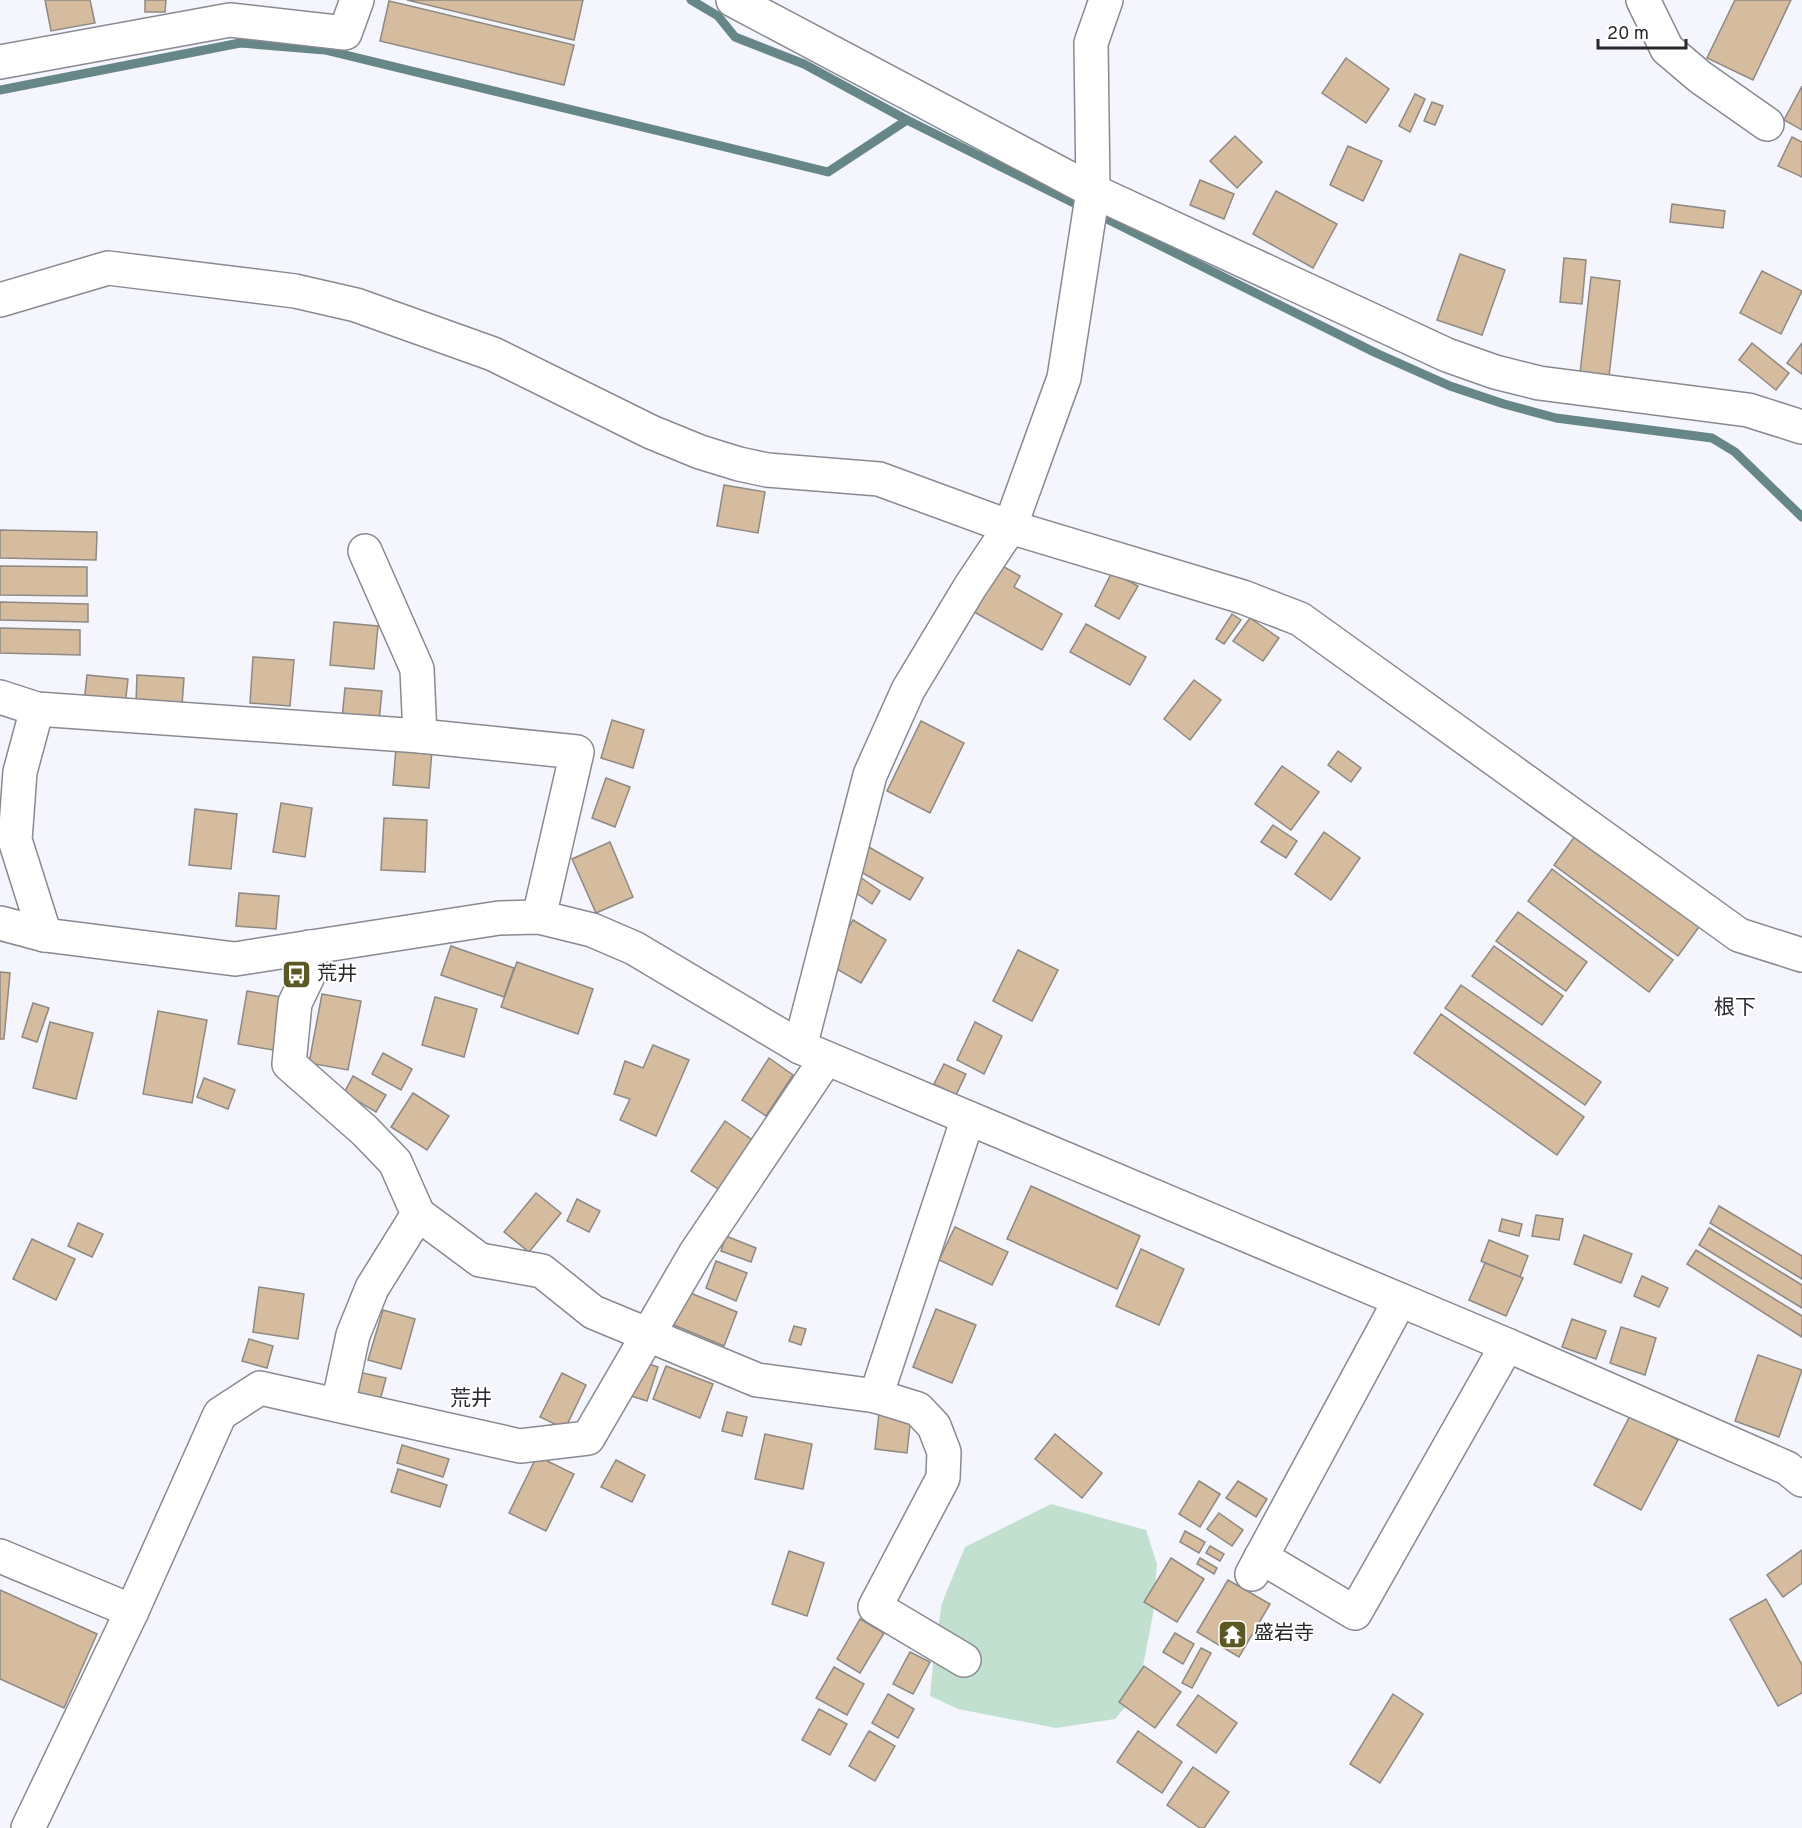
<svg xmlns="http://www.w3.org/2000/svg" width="1802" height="1828" font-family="Overpass,'Noto Sans JP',sans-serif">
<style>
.green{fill:#c2e0d0}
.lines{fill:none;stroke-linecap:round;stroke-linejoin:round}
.stream{stroke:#678688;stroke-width:9}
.building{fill:#d5bc9f;stroke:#8e8983;stroke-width:1.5}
.minor-casing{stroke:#898a91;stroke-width:36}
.minor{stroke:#fff;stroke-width:33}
.labels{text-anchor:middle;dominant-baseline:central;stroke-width:4.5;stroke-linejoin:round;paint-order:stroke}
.poi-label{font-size:20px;fill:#29292c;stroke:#fff;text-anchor:start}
.neighbourhood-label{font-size:21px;fill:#2b2c32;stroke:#fff}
</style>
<rect width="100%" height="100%" fill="#f4f5fd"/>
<path class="green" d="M1051,1504L1146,1530L1157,1564L1153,1614L1138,1692L1115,1719L1056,1728L958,1709L930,1696L934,1653L942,1603L965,1547Z"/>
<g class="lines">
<g class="stream">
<path d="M691,0L718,16L735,37L804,64L907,120L1084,208"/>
<path d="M0,90L240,43L325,50L828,172L907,120"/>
<path d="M1097,214L1376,353L1450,386L1504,404L1556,418L1712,438L1735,452L1802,517"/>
</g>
</g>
<g class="building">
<path d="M45,0H90L95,23L51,31Z"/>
<path d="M145,0H166L165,12H145Z"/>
<path d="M407,0H583L574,40Z"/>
<path d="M1735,0H1791L1753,80L1707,58Z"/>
<path d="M389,1L574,45L564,85L380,41Z"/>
<path d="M1346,58L1389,89L1366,123L1322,93Z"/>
<path d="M1802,86V130L1784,120Z"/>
<path d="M1415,94L1425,99L1410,132L1399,126Z"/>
<path d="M1432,102L1443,106L1435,125L1424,121Z"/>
<path d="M1235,136L1262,162L1237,188L1210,161Z"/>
<path d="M1792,137L1802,142V177L1778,166Z"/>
<path d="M1348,146L1382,161L1363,201L1330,185Z"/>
<path d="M1200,180L1234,194L1224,219L1190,205Z"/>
<path d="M1276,191L1337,224L1313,268L1253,234Z"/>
<path d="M1672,204L1725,211L1723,228L1670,222Z"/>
<path d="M1460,254L1505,270L1482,335L1437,320Z"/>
<path d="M1564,258L1586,260L1582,304L1560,302Z"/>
<path d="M1762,271L1802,291L1781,334L1740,313Z"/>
<path d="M1591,277L1620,281L1609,376L1580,373Z"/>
<path d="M1752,343L1789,373L1776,390L1739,360Z"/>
<path d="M1802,343V374L1787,363Z"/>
<path d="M724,485L765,492L758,533L717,526Z"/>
<path d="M0,530L97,532L96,560L0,558Z"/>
<path d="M992,560L1020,576L1014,587L1062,614L1042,650L974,612L980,602Z"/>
<path d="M0,566L87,567V596L0,595Z"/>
<path d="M1112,572L1138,586L1119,619L1095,606Z"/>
<path d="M0,602L88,604V622L0,620Z"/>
<path d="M1232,614L1241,620L1224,644L1216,639Z"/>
<path d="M1250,618L1279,638L1263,661L1233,641Z"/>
<path d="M334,622L378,626L374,669L330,665Z"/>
<path d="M1086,624L1146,657L1130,685L1070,652Z"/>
<path d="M0,628L80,630V655L0,653Z"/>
<path d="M253,657L294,660L290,706L250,703Z"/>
<path d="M87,675L128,679L125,706L84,703Z"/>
<path d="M137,675L184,678L182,706L136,702Z"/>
<path d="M1194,680L1221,700L1190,740L1164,719Z"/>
<path d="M345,688L382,691L379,721L342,718Z"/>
<path d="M612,720L644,730L633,768L601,758Z"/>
<path d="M921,721L964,743L930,813L887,791Z"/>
<path d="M396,748L432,750L429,788L393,785Z"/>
<path d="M1338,751L1361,768L1351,782L1328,765Z"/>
<path d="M1282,766L1319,792L1291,830L1255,804Z"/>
<path d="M606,778L630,787L615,827L592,818Z"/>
<path d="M281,803L312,808L305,857L273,852Z"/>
<path d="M195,809L237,814L231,869L189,865Z"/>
<path d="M384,818L427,820L425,872L381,870Z"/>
<path d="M1273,825L1297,841L1286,858L1261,842Z"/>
<path d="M1324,832L1360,858L1331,900L1295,874Z"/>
<path d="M1575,836L1699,927L1678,956L1554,865Z"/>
<path d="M610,842L633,897L596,913L572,859Z"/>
<path d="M867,846L923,878L910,900L854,868Z"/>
<path d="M1552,869L1673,960L1649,992L1528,901Z"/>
<path d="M860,877L880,891L872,904L852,890Z"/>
<path d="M239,893L279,896L276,929L236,926Z"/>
<path d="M1518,912L1587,962L1566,991L1496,941Z"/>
<path d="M853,920L886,940L861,983L828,964Z"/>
<path d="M451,946L514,968L504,997L441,975Z"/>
<path d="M1494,946L1563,996L1542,1025L1472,976Z"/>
<path d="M1018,950L1058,970L1032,1021L993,1001Z"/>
<path d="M517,962L593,989L578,1034L501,1007Z"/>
<path d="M0,972L10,973L4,1039H0Z"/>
<path d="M1461,985L1601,1082L1585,1105L1445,1008Z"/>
<path d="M247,991L288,998L279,1051L238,1044Z"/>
<path d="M322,994L361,1001L348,1070L309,1063Z"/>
<path d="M435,997L477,1009L464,1057L422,1045Z"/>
<path d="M33,1003L49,1008L37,1042L22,1037Z"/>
<path d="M158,1011L207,1020L192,1103L143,1094Z"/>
<path d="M1441,1014L1584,1117L1557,1155L1414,1053Z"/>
<path d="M50,1022L93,1033L76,1099L33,1088Z"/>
<path d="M975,1022L1002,1036L984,1074L957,1060Z"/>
<path d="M653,1045L689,1060L656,1136L620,1120L630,1099L614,1094L625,1061L643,1068Z"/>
<path d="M383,1053L412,1069L401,1090L372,1074Z"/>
<path d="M769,1058L793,1075L766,1116L742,1100Z"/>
<path d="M944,1064L966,1074L956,1095L934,1084Z"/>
<path d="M353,1076L386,1095L376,1112L344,1093Z"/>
<path d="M204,1078L235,1090L228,1109L197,1097Z"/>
<path d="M413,1093L449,1116L427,1150L391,1127Z"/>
<path d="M725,1121L754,1141L721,1191L691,1171Z"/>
<path d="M1031,1186L1140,1236L1117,1289L1007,1239Z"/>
<path d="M536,1193L561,1213L529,1252L504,1232Z"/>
<path d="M577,1199L600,1211L589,1232L567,1221Z"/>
<path d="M1719,1206L1802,1256V1279L1710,1223Z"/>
<path d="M1536,1215L1563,1219L1559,1240L1532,1236Z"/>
<path d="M1502,1219L1522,1224L1519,1236L1499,1231Z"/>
<path d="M78,1223L103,1234L92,1257L68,1246Z"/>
<path d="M955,1227L1008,1252L992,1285L939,1260Z"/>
<path d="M1709,1228L1802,1285V1308L1699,1245Z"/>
<path d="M1584,1235L1632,1254L1621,1283L1574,1264Z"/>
<path d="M726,1236L756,1248L751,1262L721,1251Z"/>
<path d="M32,1239L75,1259L56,1300L13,1279Z"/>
<path d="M1489,1240L1528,1256L1520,1277L1481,1261Z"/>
<path d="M1141,1249L1184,1269L1159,1325L1116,1306Z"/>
<path d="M1696,1250L1802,1316V1337L1687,1264Z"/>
<path d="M716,1261L747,1273L736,1301L706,1288Z"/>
<path d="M1485,1263L1523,1278L1506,1316L1469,1300Z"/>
<path d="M1642,1276L1668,1288L1659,1307L1634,1296Z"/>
<path d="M259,1287L304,1294L298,1339L253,1332Z"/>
<path d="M683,1290L737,1312L724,1346L669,1323Z"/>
<path d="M936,1309L976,1325L952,1383L913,1367Z"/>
<path d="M383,1310L415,1319L401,1369L368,1360Z"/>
<path d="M1572,1319L1606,1331L1596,1359L1562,1347Z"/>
<path d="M794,1326L806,1329L801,1345L789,1341Z"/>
<path d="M1621,1327L1656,1338L1645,1375L1610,1363Z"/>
<path d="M249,1339L273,1346L267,1368L242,1361Z"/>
<path d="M1758,1355L1802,1370L1779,1437L1735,1421Z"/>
<path d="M639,1361L658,1367L647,1401L628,1395Z"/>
<path d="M666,1366L713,1384L700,1418L653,1399Z"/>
<path d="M354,1371L386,1378L379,1404L348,1397Z"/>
<path d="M562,1373L586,1385L565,1429L540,1417Z"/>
<path d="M727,1412L747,1417L742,1436L722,1431Z"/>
<path d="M879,1413L911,1416L907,1453L875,1449Z"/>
<path d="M1631,1414L1678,1440L1641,1510L1594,1485Z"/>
<path d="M765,1434L812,1444L803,1489L755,1479Z"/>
<path d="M1055,1434L1102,1473L1082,1498L1035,1459Z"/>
<path d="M402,1445L449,1459L443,1477L397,1463Z"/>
<path d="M537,1456L574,1474L546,1531L509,1513Z"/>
<path d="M616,1460L645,1475L632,1502L601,1487Z"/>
<path d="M398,1469L447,1485L440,1507L391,1492Z"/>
<path d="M1199,1481L1220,1494L1200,1527L1179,1514Z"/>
<path d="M1238,1481L1267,1499L1256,1517L1226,1498Z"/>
<path d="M1219,1513L1243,1530L1232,1546L1207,1529Z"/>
<path d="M1185,1531L1205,1542L1199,1553L1180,1542Z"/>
<path d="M1210,1546L1224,1554L1220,1561L1206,1553Z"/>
<path d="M1802,1550V1583L1783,1597L1767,1575Z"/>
<path d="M789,1551L824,1563L807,1616L772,1604Z"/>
<path d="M1171,1558L1204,1579L1177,1622L1144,1602Z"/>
<path d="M1200,1558L1217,1568L1214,1574L1197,1564Z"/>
<path d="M1228,1580L1270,1604L1239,1657L1197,1632Z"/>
<path d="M0,1590L97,1634L64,1708L0,1679Z"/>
<path d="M1766,1599L1802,1665V1693L1778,1706L1730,1619Z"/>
<path d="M860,1619L884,1633L860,1673L837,1659Z"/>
<path d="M1175,1633L1194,1644L1183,1664L1163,1652Z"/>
<path d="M1201,1648L1211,1653L1192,1688L1182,1683Z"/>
<path d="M910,1652L930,1662L913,1694L893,1684Z"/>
<path d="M1144,1666L1181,1692L1155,1728L1119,1702Z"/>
<path d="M834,1667L864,1684L847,1715L816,1698Z"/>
<path d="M888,1694L914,1709L898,1738L872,1723Z"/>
<path d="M1393,1694L1423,1714L1380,1783L1350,1764Z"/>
<path d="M1198,1695L1237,1723L1216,1753L1177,1725Z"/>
<path d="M819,1709L847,1724L830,1755L802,1740Z"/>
<path d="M869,1731L895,1746L875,1781L849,1766Z"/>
<path d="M1138,1731L1182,1762L1162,1793L1117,1762Z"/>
<path d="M1193,1767L1229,1792L1204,1828H1200L1167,1805Z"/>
</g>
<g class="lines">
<defs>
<g id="minor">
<path d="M733,0L1093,191L1447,355L1495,372L1539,383L1748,410L1802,427"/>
<path d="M1643,0L1667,49L1700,77L1767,124"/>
<path d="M0,62L230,20L345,33L357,0"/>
<path d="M0,300L108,268L295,291L356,305L493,354L651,432L700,452L739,464L767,470L879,479L1010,527L1243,597L1300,619L1739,935L1802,955"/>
<path d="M365,551L417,669L420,736"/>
<path d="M0,697L37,709L420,736L577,752L539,917"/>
<path d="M37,709L20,772L15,840L45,935"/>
<path d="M0,923L45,935L235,959L499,918L539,917L592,930L634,948L800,1047L1507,1345L1787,1468L1802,1480"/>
<path d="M309,947L308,976L295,1003L289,1064L364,1130L395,1162L418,1214L372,1288L353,1335L338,1405"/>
<path d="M800,1047L870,775L908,690L970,587L1010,527L1064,378L1093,191L1091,43L1106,0"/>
<path d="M418,1214L480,1260L542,1271L593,1312L757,1380L876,1396L918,1409L934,1426L944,1452L943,1478L875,1607L964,1660"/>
<path d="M876,1396L968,1118"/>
<path d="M0,1556L132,1611"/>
<path d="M1261,1557L1355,1613L1507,1345"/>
<path d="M1252,1574L1400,1300"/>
<path d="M28,1828L132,1611L220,1414L260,1388L520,1446L588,1438L695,1254L826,1059"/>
</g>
</defs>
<use href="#minor" class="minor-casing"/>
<use href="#minor" class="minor"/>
</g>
<defs>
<symbol id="bus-square" viewBox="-11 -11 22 22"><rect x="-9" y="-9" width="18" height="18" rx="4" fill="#5b5824" stroke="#fff"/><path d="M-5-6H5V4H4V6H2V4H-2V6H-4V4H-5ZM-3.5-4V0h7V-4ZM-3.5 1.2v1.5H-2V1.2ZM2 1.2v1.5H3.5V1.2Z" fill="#fff"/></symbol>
<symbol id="temple-square" viewBox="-11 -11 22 22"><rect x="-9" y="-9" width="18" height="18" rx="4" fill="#5b5824" stroke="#fff"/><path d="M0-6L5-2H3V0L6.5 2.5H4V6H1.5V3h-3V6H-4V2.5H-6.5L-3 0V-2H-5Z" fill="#fff"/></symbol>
</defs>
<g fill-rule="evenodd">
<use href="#bus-square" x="280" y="958" width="33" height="33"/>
<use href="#temple-square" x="1216" y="1618" width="33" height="33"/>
</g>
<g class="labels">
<g class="poi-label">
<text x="317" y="975">荒井</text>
<text x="1254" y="1634">盛岩寺</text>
</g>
<g class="neighbourhood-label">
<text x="1735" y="1008">根下</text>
<text x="471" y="1399">荒井</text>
</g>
</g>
<path d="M1598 39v9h88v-9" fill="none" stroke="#29292c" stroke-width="3"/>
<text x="1607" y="39" font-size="18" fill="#29292c" stroke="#ffffff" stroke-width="4.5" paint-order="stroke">20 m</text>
</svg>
